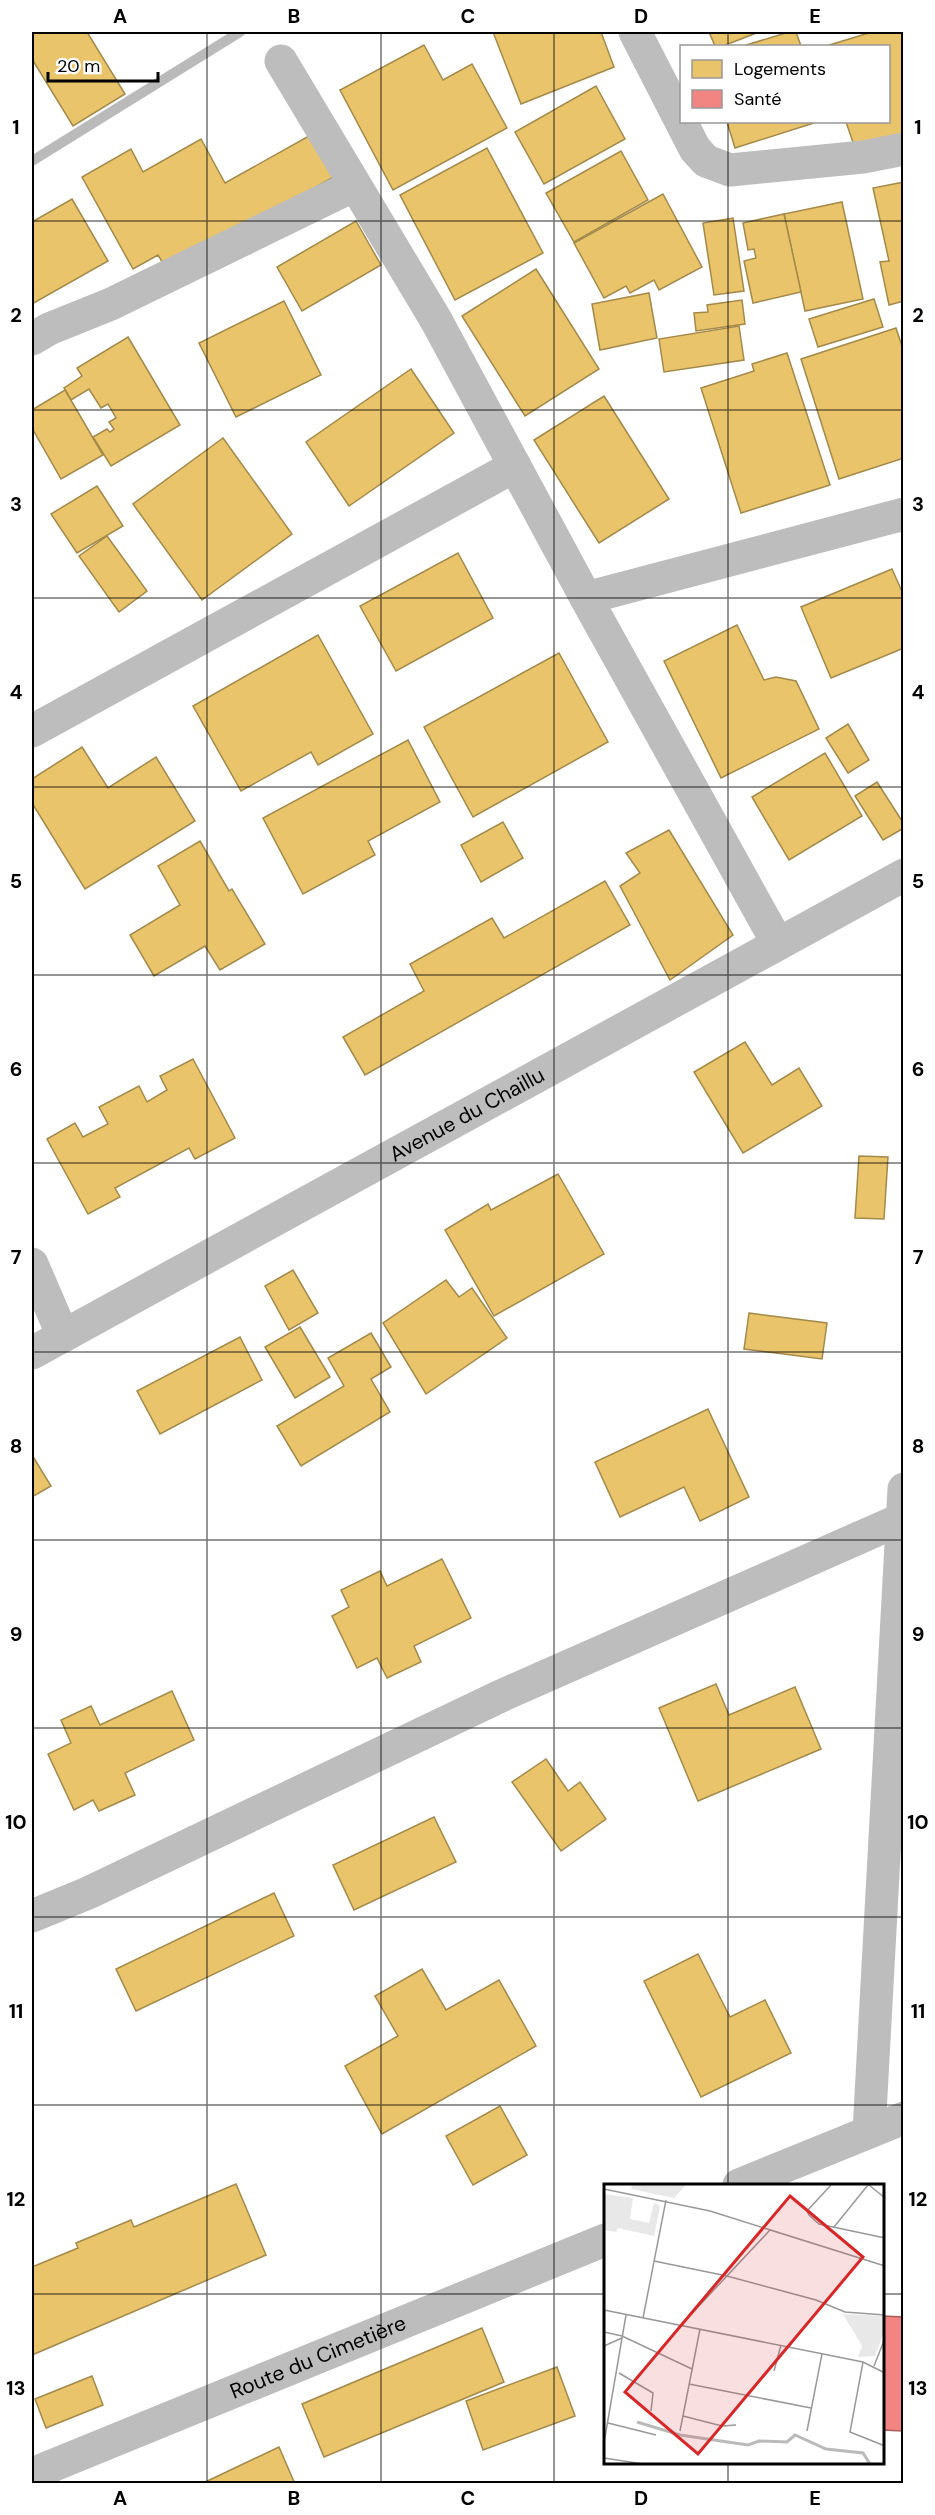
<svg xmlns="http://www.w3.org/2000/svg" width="935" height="2515" font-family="'DM Sans',sans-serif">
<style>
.homes{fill:#e9c46a;stroke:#a3894a;stroke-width:1.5}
.health{fill:#f28482;stroke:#a95c5b;stroke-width:1.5}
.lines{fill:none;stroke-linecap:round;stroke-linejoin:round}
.stream{stroke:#bababa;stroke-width:10}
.minor{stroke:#bdbdbd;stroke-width:33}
.grid{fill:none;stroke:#000;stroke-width:1.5;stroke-opacity:0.55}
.labels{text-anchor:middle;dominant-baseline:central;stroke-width:6;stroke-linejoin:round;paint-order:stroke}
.street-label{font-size:21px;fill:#000;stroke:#fff}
.inset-river{fill:none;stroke:#bababa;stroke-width:3}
.inset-road{fill:none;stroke:#999;stroke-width:1.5}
.view{fill:#d62828;fill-opacity:0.15;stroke:#d62828;stroke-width:3}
.inset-edge{fill:none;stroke:#000;stroke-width:3}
.neatline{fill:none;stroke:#000;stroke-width:2}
.grid-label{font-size:20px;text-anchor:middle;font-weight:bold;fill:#000}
</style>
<rect width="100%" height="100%" fill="#fff"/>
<g class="homes">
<path d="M32,32H87L125,94L73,126L32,59Z"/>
<path d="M493,32H601L614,67L521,104Z"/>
<path d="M709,32H759L723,46H715Z"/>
<path d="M789,32H796L801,46H743Z"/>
<path d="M872,32H904V139L857,154L846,122H888V46H826Z"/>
<path d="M424,45L443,80L472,64L507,128L393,190L340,90Z"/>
<path d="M596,86L625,139L544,184L515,132Z"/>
<path d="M727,122H817L735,148Z"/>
<path d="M316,132L339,174L167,270L158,255L133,269L82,177L131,149L143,172L201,139L225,183Z"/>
<path d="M487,148L543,253L455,300L400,195Z"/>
<path d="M621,151L648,200L574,242L546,193Z"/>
<path d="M904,182V301L889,305L880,262L889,261L873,188Z"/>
<path d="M663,194L702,267L659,290L654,280L630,293L626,286L604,298L574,243Z"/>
<path d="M72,199L108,261L32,304V222Z"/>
<path d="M842,202L863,299L805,311L784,214Z"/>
<path d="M784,214L801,292L753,303L744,261L756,258L754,249L748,250L743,223Z"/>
<path d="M733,218L744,291L714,295L703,223Z"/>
<path d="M356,221L381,265L302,311L277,267Z"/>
<path d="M536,269L599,369L525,416L462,316Z"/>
<path d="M649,293L657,338L600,350L592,304Z"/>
<path d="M874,299L883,327L818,347L809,319Z"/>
<path d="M742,300L745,324L696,331L694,313L708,312L707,305Z"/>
<path d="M284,301L321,375L236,417L199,343Z"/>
<path d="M739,326L744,360L664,372L659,339Z"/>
<path d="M896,328L904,352V458L839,479L801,359Z"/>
<path d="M128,337L180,425L111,466L93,437L107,429L110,432L114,429L109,422L116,418L108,404L101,408L89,389L71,400L64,388L82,376L77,368Z"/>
<path d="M787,353L830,485L741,513L701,388L754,371L752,364Z"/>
<path d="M411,369L454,433L349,506L306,442Z"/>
<path d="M65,390L103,455L61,479L32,428V410Z"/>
<path d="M604,396L669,499L599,543L534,440Z"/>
<path d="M223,438L292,534L202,600L133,504Z"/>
<path d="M97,486L123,526L77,553L51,514Z"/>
<path d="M107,536L147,591L119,612L79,556Z"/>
<path d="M458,553L493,618L396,671L360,606Z"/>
<path d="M892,569L904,596V648L831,678L801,607Z"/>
<path d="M737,625L764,680L776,677L796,681L819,729L721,778L664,661Z"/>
<path d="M318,635L373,734L318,765L311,752L241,791L193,706Z"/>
<path d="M559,653L608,742L473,817L424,727Z"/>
<path d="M848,724L869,760L848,773L826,738Z"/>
<path d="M408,740L440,802L368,841L375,855L303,894L263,818Z"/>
<path d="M82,747L108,788L156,757L195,821L85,889L32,803V779Z"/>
<path d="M825,753L862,816L789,860L752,797Z"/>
<path d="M877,782L904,824V828L883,840L855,796Z"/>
<path d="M503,822L523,858L481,882L461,845Z"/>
<path d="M669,830L733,935L670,980L620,886L640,873L626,853Z"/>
<path d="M200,841L229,891L232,889L265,944L220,970L205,946L154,976L130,935L180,905L158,866Z"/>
<path d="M605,881L630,925L365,1075L343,1037L424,991L410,964L492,918L504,938Z"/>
<path d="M745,1042L772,1085L799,1068L822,1106L743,1153L694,1072Z"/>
<path d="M193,1059L235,1138L195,1159L189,1148L115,1188L120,1197L88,1214L47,1139L75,1123L83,1137L108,1124L99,1107L139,1086L147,1102L167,1090L160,1076Z"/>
<path d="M859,1156L888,1157L884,1219L855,1218Z"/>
<path d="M558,1174L604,1254L494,1316L445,1230L488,1204L491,1210Z"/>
<path d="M293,1270L318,1313L289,1330L265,1286Z"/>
<path d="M446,1280L459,1297L472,1288L507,1338L426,1394L383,1323Z"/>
<path d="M749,1313L827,1323L822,1359L744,1349Z"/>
<path d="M300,1327L330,1377L295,1398L265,1347Z"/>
<path d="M371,1333L391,1367L371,1379L390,1412L301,1466L277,1426L344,1386L328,1358Z"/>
<path d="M240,1337L262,1380L160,1434L137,1391Z"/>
<path d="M708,1409L749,1497L700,1521L684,1487L620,1517L595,1462Z"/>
<path d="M32,1455L51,1486L32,1497Z"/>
<path d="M442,1559L471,1618L414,1646L421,1662L387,1678L377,1658L357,1668L332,1616L349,1607L341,1590L380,1571L387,1586Z"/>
<path d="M716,1684L729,1715L795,1687L821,1749L698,1801L659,1708Z"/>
<path d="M172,1691L194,1740L125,1773L135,1795L99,1811L93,1800L74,1810L48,1754L71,1743L61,1720L91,1706L100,1725Z"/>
<path d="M546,1759L568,1791L580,1782L606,1819L561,1851L512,1782Z"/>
<path d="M434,1817L456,1862L354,1910L333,1865Z"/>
<path d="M274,1893L294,1936L136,2011L116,1969Z"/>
<path d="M698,1954L730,2017L765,2000L791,2053L701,2097L644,1981Z"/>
<path d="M422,1969L446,2010L499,1980L536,2046L382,2134L345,2066L398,2036L375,1996Z"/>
<path d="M500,2106L527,2155L473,2185L446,2136Z"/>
<path d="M236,2184L266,2255L32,2355V2267L78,2248L76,2243L131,2220L134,2227Z"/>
<path d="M482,2328L504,2382L324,2457L302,2404Z"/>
<path d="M557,2367L575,2416L483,2450L466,2401Z"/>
<path d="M92,2376L103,2405L46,2428L35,2399Z"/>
<path d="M279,2447L295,2484H201Z"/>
</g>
<path class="health" d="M882,2316L904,2317L902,2431L882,2430Z"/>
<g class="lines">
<path class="stream" d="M32,161L240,32"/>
<g class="minor">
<path d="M635,32L695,149L706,161L730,170L863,157L904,149"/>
<path d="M281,61L436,320L586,598L778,944"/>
<path d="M32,339L49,329L111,304L355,185"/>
<path d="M586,598L904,514"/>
<path d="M32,731L515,466"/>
<path d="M32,1264L63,1336"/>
<path id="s1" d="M32,1353L904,875"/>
<path d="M32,1916L88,1893L503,1695L904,1518"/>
<path d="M869,2132L904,1489"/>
<path d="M739,2185L904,2118"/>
<path id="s2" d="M32,2474L605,2240"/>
</g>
</g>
<path class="grid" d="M207,32V2484M381,32V2484M554,32V2484M728,32V46M728,122V2185M32,221H904M32,410H904M32,598H904M32,787H904M32,975H904M32,1163H904M32,1352H904M32,1540H904M32,1728H904M32,1917H904M32,2105H904M32,2294H605M882,2294H904M728,2462V2484"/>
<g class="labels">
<g class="street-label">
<text stroke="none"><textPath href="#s1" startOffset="496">Avenue du Chaillu</textPath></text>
<text stroke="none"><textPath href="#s2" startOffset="309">Route du Cimetière</textPath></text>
</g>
</g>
<g transform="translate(604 2184)">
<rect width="280" height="280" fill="#fff"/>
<path d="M28,1H82L70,14L27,5ZM0,10L29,14L26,35L45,39L50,19L56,22L50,52L14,44L12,48L0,46ZM239,130L280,132V148L271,172L254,173L258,162Z" fill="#e8e8e8"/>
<path class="inset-river" d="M33,238L76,251L144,261L155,257L183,258L191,251L222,265L259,269L266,280"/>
<path class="inset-road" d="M227,1L203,27L205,31L215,40L281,54M265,1L281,14M0,5L106,27L281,82M230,43L264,1M50,77L123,92L212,116L241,128L281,131M0,126L259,178L281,189M39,134L62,16M77,141L166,46M0,148L18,152L88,185M0,162L18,154M259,178L246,248L281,262M270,182L281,154M170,187L177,161M15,189L49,209L47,227M85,200L207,224M79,232L118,242L132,241M4,239L52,251M76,247L96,145M203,247L218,170M0,259L22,131M0,274L39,280"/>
<path class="view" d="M186,12L259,73L94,270L21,208Z"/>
<rect width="280" height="280" class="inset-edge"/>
</g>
<rect width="935" height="2515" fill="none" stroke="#ffffff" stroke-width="66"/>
<rect x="680" y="45" width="210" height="78" fill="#ffffff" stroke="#999999" stroke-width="1.5"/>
<rect x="692" y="60" width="30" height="18" fill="#e9c46a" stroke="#999999" stroke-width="1.5"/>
<text x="734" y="75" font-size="18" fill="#000000">Logements</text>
<rect x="692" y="90" width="30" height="18" fill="#f28482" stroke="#999999" stroke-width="1.5"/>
<text x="734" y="105" font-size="18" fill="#000000">Santé</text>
<path d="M48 72v9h110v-9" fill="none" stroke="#000000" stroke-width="3"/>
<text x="57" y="72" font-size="18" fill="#000000" stroke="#ffffff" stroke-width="4.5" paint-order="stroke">20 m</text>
<rect x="33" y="33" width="869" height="2449" class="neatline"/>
<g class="grid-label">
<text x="120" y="23">A</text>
<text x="294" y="23">B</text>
<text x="468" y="23">C</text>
<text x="641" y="23">D</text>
<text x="815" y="23">E</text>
<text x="16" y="134">1</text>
<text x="918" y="134">1</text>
<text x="16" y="322">2</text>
<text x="918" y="322">2</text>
<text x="16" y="511">3</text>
<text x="918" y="511">3</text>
<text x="16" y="699">4</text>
<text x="918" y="699">4</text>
<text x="16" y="888">5</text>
<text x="918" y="888">5</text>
<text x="16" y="1076">6</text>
<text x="918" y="1076">6</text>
<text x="16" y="1264">7</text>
<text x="918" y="1264">7</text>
<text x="16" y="1453">8</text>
<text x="918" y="1453">8</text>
<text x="16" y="1641">9</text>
<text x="918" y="1641">9</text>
<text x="16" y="1829">10</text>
<text x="918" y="1829">10</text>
<text x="16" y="2018">11</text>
<text x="918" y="2018">11</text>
<text x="16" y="2206">12</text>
<text x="918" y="2206">12</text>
<text x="16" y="2395">13</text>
<text x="918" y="2395">13</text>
<text x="120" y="2505">A</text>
<text x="294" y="2505">B</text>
<text x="468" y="2505">C</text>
<text x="641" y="2505">D</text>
<text x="815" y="2505">E</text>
</g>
</svg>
